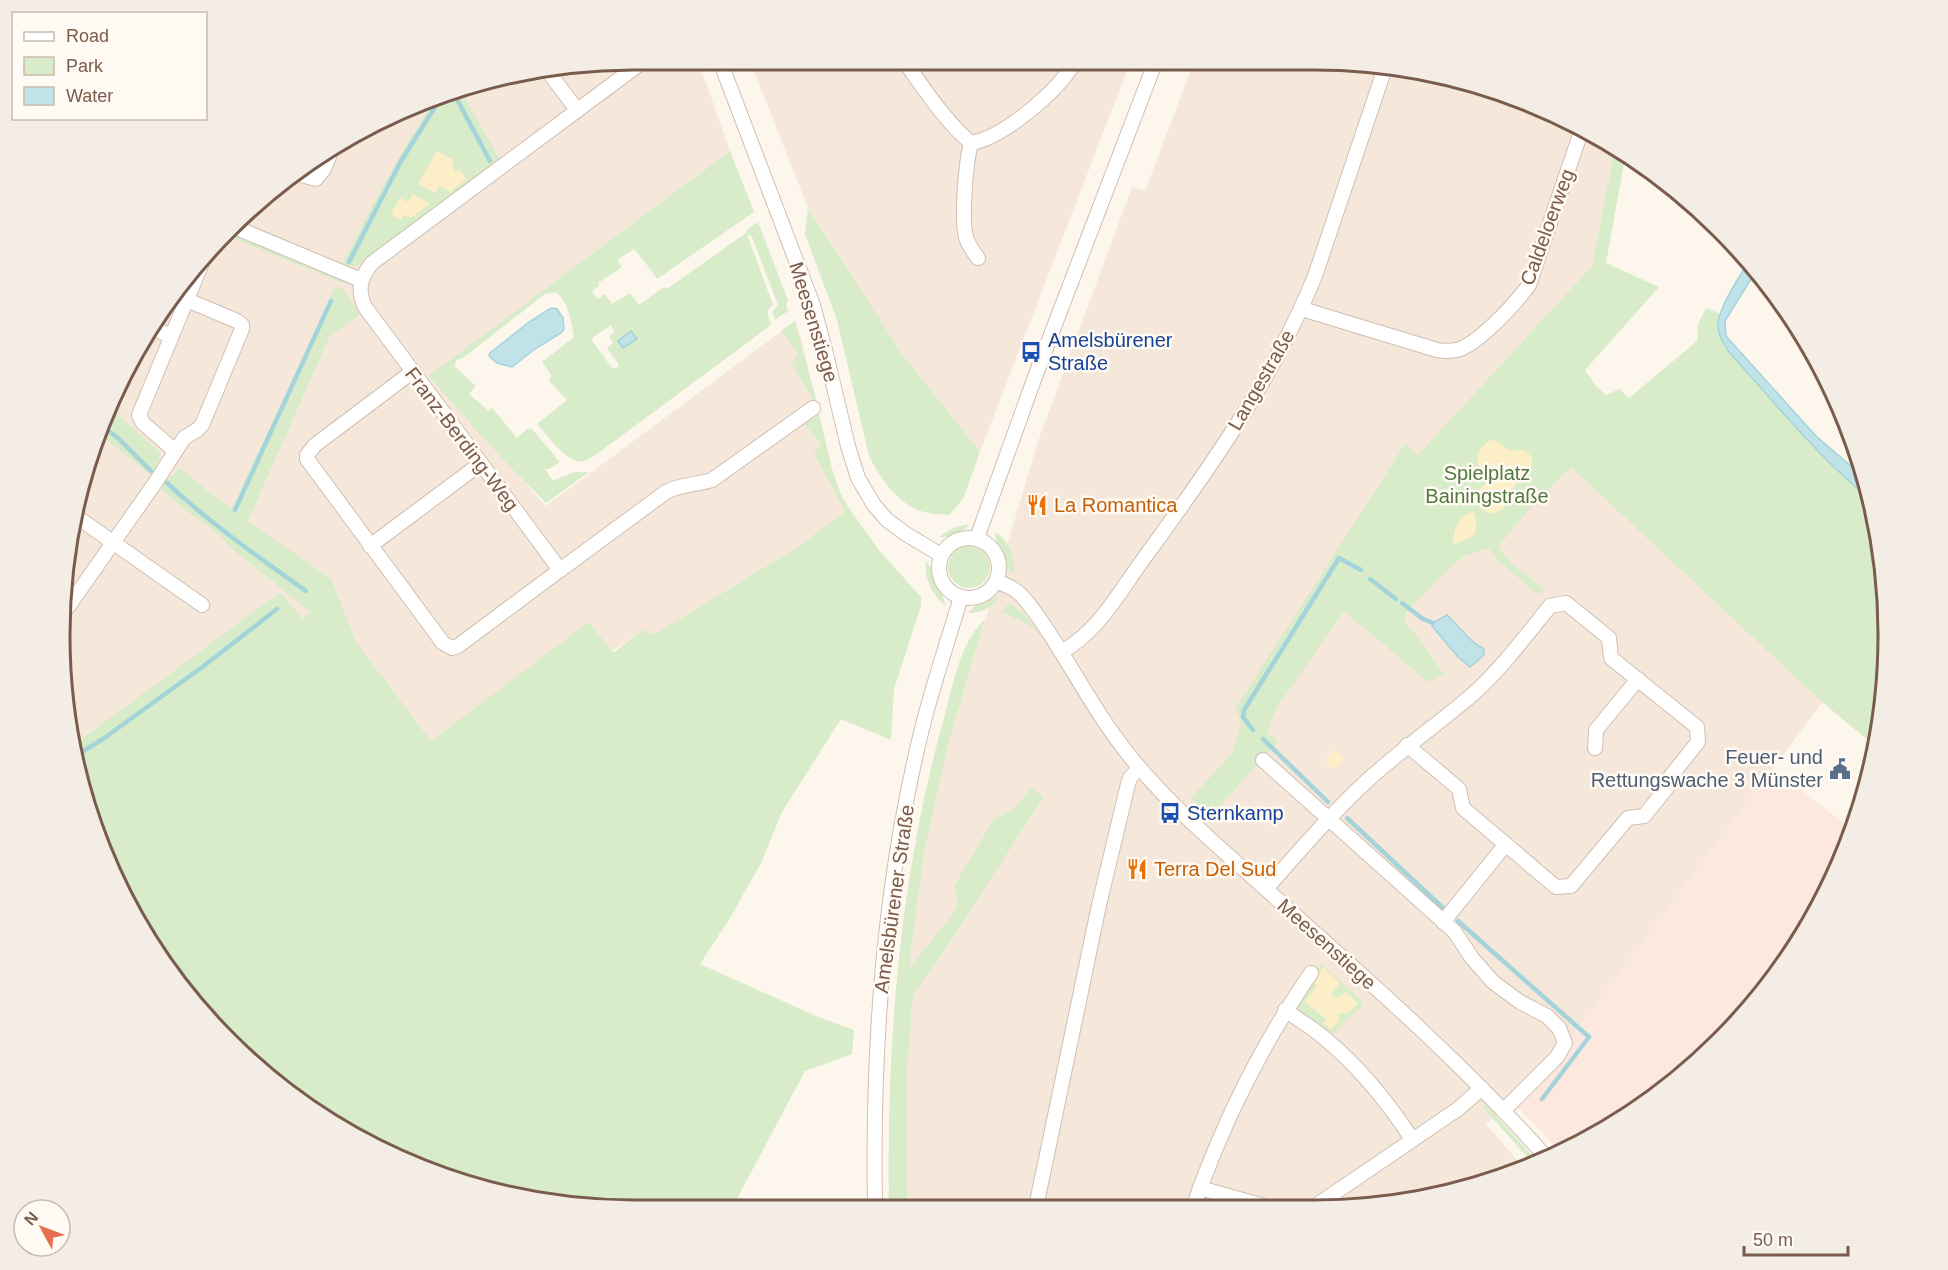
<svg xmlns="http://www.w3.org/2000/svg" width="1948" height="1270" font-family="Helvetica,sans-serif">
<style>
.residential{fill:#f5e8da}
.commercial{fill:#fde8e0}
.green{fill:#d8ecc9;fill-rule:evenodd}
.sand{fill:#fcefc7}
.water{fill:#bfe3e8;stroke:#a5d3da;stroke-width:1.5}
.lines{fill:none;stroke-linecap:round;stroke-linejoin:round}
.stream{stroke:#a5d3da;stroke-width:4.5}
.minor-casing{stroke:#d1beb0;stroke-width:16}
.minor{stroke:#fff;stroke-width:14}
.labels{text-anchor:middle;dominant-baseline:central;stroke-width:5;stroke-linejoin:round;paint-order:stroke}
.street-label{font-size:20px;fill:#7a5c4d;stroke:#fffaf3}
.transit-label{font-size:20px;fill:#164399;stroke:#fffaf3;text-anchor:start}
.park-label{font-size:20px;fill:#537a41;stroke:#fffaf3}
.food-label{font-size:20px;fill:#c56008;stroke:#fffaf3;text-anchor:start}
.service-label{font-size:20px;fill:#4e5e75;stroke:#fffaf3;text-anchor:end}
.rim{fill:none;stroke:#7a5c4d;stroke-width:3}
</style>
<rect width="100%" height="100%" fill="#fdf6ec"/>
<g class="residential">
<path d="M635,60H698L730,151L428,376L546,506L795,321L801,338L832,469L840,493L849,508L796,548L658,632L648,634L643,629L437,778L280,592L76,743L61,598L91,450L179,285L315,157L450,90Z"/>
<path d="M750,61L1130,63L980,452L903,355L808,208Z"/>
<path d="M1193,64L1388,65L1567,119L1614,151L1592,266L1484,385L1823,702L1557,1057L1504,1110L1486,1124L1523,1167L1462,1190L1350,1209L907,1207V1071L913,995L940,957L1044,797L1031,788L1015,808L994,819L952,917L909,969L924,853L948,746L1037,444L1132,187L1145,191Z"/>
</g>
<path class="commercial" d="M1773,769L1853,830L1811,922L1746,1014L1663,1091L1562,1153L1512,1102L1557,1057Z"/>
<g class="green">
<path d="M460,89L500,160L356,267L342,265C369,210 398,156 432,105L430,100L450,90Z"/>
<path d="M730,151L754,212L657,279C650,268 642,259 634,249L617,260L622,267L598,283L599,286L592,291L598,299L605,294L612,304L630,293L639,305L664,287L666,289L671,286L746,233L748,229L758,222L788,300L786,304L788,311L775,320L772,312L778,305L752,237L747,234L773,305L767,311L771,325L601,451C597,454 590,459 585,461C567,465 548,436 537,424L567,400L549,381L551,375L542,362L574,337C571,320 569,303 556,292L545,294L463,358L457,360L454,366L476,386L469,394L489,411L492,408L517,438L527,429H532L560,462L549,469H545L553,481L574,472H589L546,503L509,466L428,376ZM611,325L615,332L609,336L613,343L607,348L619,365L616,368H612L591,339Z"/>
<path d="M1614,151L1625,158L1606,263L1659,287L1585,370L1596,386L1606,395L1619,389L1629,398L1697,341L1698,324L1706,308L1721,314L1718,327C1766,387 1811,451 1871,500L1887,597L1883,710L1875,746L1822,702L1571,467L1529,509L1498,547L1510,562L1544,589L1539,595L1496,559L1488,548L1464,556L1441,576L1407,611L1404,623L1414,632L1444,674L1428,682L1344,611L1276,709L1267,733L1278,741L1211,816L1191,798L1232,753L1241,723L1235,709L1405,444L1418,455L1592,266Z"/>
<path d="M808,208L903,355L980,452L963,499L949,515C938,514 926,514 916,509C895,500 879,476 869,456L837,320L805,234Z"/>
<path d="M233,234L346,281L345,284L230,237Z"/>
<path d="M335,286L343,289L360,314L330,336L248,521L331,579L356,642L431,741L589,622L613,653L643,629L648,634L658,632L796,548L845,511L814,454L821,445L805,424L796,430L795,429L818,411L832,469L840,493L849,508L879,550L921,597V606L894,689L891,740L841,719L782,812L762,861L730,918L700,964L816,1016L854,1030L852,1054L805,1071L733,1206L560,1205L415,1166L256,1068L137,923L80,783L76,743L280,592L303,619L312,613L236,552L211,528L185,510L159,487L180,468L215,497L231,509L308,348Z"/>
<path d="M795,321L816,400L814,401L791,362L799,355L781,331Z"/>
<path d="M112,410L161,453L152,476L99,434Z"/>
<path d="M970,524C961,533 953,538 939,537L955,527Z"/>
<path d="M995,532C1010,541 1016,558 1014,575C1004,565 996,546 995,532Z"/>
<circle cx="969" cy="567" r="21"/>
<path d="M926,561L935,573L946,606C932,596 924,578 926,561Z"/>
<path d="M993,598H999C991,608 981,613 968,613L978,603Z"/>
<path d="M1009,603L1026,616L1039,633L1025,623L1002,612Z"/>
<path d="M985,619L948,746L924,853L909,968L951,917L958,902L954,886L994,819L1015,808L1031,788L1044,797L940,957L913,995L907,1071V1207H889C886,1041 900,874 945,714C954,682 960,643 985,619Z"/>
<path d="M1321,964L1364,1003L1331,1036L1303,1014L1297,1006L1298,998Z"/>
<path d="M1486,1105L1538,1162L1533,1164L1482,1106Z"/>
</g>
<g class="sand">
<path d="M437,151L452,159L454,171L460,170L466,180L450,192L439,186L435,193L418,184Z"/>
<path d="M413,194L430,204L411,218L404,215L400,220L391,214L400,198L408,202Z"/>
<path d="M1493,439L1511,451C1518,450 1524,448 1529,454C1540,467 1522,476 1515,485C1505,501 1514,504 1493,514L1485,511L1479,489L1491,479L1492,476L1478,466C1475,452 1482,445 1493,439Z"/>
<path d="M1473,511C1481,534 1475,538 1453,544C1453,529 1458,518 1473,511Z"/>
<path d="M1333,751H1336L1344,758V761L1337,768L1328,766L1326,760Z"/>
<path d="M1323,967L1340,983L1331,994L1336,998L1346,992L1358,1003L1348,1013H1339V1021L1331,1030L1323,1023L1326,1019L1306,1003V1000L1317,985L1313,982Z"/>
</g>
<g class="water">
<path d="M1748,262L1756,271L1725,321L1726,336L1816,436L1866,479L1871,500C1818,457 1775,403 1729,352C1725,346 1718,335 1718,327C1717,309 1739,278 1748,262Z"/>
<path d="M551,308L557,309L563,318L564,329L561,333L535,349L512,367L497,363L489,356L490,353L529,322Z"/>
<path d="M631,331L637,339L623,348L618,341Z"/>
<path d="M1447,615L1474,643L1484,649V655L1470,667L1458,657L1432,626L1433,623Z"/>
</g>
<g class="lines">
<g class="stream">
<path d="M452,90L490,161"/>
<path d="M349,262L401,161L435,107"/>
<path d="M103,427L117,437L151,471"/>
<path d="M167,483C210,523 258,557 306,591"/>
<path d="M235,510L331,301"/>
<path d="M1370,579L1396,599"/>
<path d="M1402,603L1423,619L1433,623"/>
<path d="M1253,730L1243,717L1244,710L1339,558L1361,570"/>
<path d="M1263,739L1328,802"/>
<path d="M77,755L103,739L205,665L277,609"/>
<path d="M1347,818L1443,908"/>
<path d="M1458,921L1589,1037L1542,1099"/>
</g>
<defs>
<g id="minor">
<path d="M645,60L372,263C360,278 357,290 365,307L560,570L666,492C681,484 696,485 712,480L813,408"/>
<path d="M720,61L813,305L825,350L848,446L858,478L874,505L887,520L906,534L941,555"/>
<path d="M905,62C925,90 945,121 971,143C966,161 961,219 966,237C968,245 973,251 978,258"/>
<path d="M550,74L577,110"/>
<path d="M971,143C1003,138 1058,91 1074,63"/>
<path d="M298,174L316,179L324,169L332,149"/>
<path d="M239,229L361,280"/>
<path d="M1302,309L1437,350C1445,351 1452,352 1460,349C1481,341 1516,303 1529,285L1582,129"/>
<path d="M155,329L171,336"/>
<path d="M412,372L315,445L307,455V459L443,643L452,648L458,646L560,570"/>
<path d="M175,451L143,423L139,415L202,263"/>
<path d="M77,517L202,605"/>
<circle cx="969" cy="568" r="30"/>
<path d="M977,538L1036,374L1155,63"/>
<path d="M370,546L480,464"/>
<path d="M997,581C1005,585 1014,588 1020,594C1034,608 1044,626 1055,642C1082,685 1105,728 1138,766C1183,819 1238,863 1289,910C1378,989 1468,1069 1547,1158"/>
<path d="M63,614L155,483L184,438L197,430L202,425L242,329V325L237,321L187,300"/>
<path d="M1061,652C1097,633 1119,593 1142,561C1208,471 1273,379 1315,276L1386,65"/>
<path d="M1595,748L1596,730L1638,679"/>
<path d="M1263,760L1454,931L1472,958L1493,982L1520,1002L1547,1016L1559,1028L1565,1043L1557,1057L1504,1110"/>
<path d="M1266,889C1299,851 1332,813 1369,779C1402,749 1438,724 1472,695C1502,668 1525,637 1550,606L1566,603L1609,638L1611,658L1697,727L1698,742L1670,777L1669,785L1644,816L1628,818L1571,886L1556,887L1463,808L1459,789L1407,745"/>
<path d="M1443,922L1506,844"/>
<path d="M1285,1010C1298,1019 1311,1027 1323,1037C1359,1066 1387,1101 1412,1139"/>
<path d="M1200,1188C1229,1110 1264,1041 1311,973"/>
<path d="M875,1207C872,1050 883,890 920,737C931,690 947,644 961,597"/>
<path d="M1036,1207L1099,905L1128,784L1130,778L1139,768"/>
<path d="M1193,1208L1200,1188L1271,1208"/>
<path d="M1311,1209L1458,1109L1482,1088"/>
</g>
</defs>
<use href="#minor" class="minor-casing"/>
<use href="#minor" class="minor"/>
</g>
<defs>
<symbol id="bus-bare" viewBox="-9 -9 18 18"><path d="M-5-6H5V4H4V6H2V4H-2V6H-4V4H-5ZM-3.5-4V0h7V-4ZM-3.5 1.2v1.5H-2V1.2ZM2 1.2v1.5H3.5V1.2Z" fill="#1a4fb4" stroke="#fffaf3" stroke-width="2.5" paint-order="stroke"/></symbol>
<symbol id="restaurant-bare" viewBox="-9 -9 18 18"><path d="M-5-6h1v4h1v-4h1v4h1v-4h1v5L-1.5 .5V6h-2V.5L-5-1ZM5-6V6H3V1.5H1.5Q1.5-4 5-6Z" fill="#e8710a" stroke="#fffaf3" stroke-width="2.5" paint-order="stroke"/></symbol>
<symbol id="civic-bare" viewBox="-9 -9 18 18"><path d="M-.6-6.5H3V-4.5H.6V-3L4-1V1h2V6H-6V1h2V-1L-.6-3ZM-1.2 2.5V6h2.4V2.5Z" fill="#5c6f8a" stroke="#fffaf3" stroke-width="2.5" paint-order="stroke"/></symbol>
</defs>
<g fill-rule="evenodd">
<use href="#bus-bare" x="1016" y="337" width="30" height="30"/>
<use href="#restaurant-bare" x="1022" y="490" width="30" height="30"/>
<use href="#civic-bare" x="1825" y="754" width="30" height="30"/>
<use href="#bus-bare" x="1155" y="798" width="30" height="30"/>
<use href="#restaurant-bare" x="1122" y="854" width="30" height="30"/>
</g>
<g class="labels">
<g class="street-label">
<text transform="translate(1547 227) rotate(-70)">Caldeloerweg</text>
<text transform="translate(814 322) rotate(73)">Meesenstiege</text>
<text transform="translate(1261 380) rotate(-60)">Langestraße</text>
<text transform="translate(462 439) rotate(53)">Franz-Berding-Weg</text>
<text transform="translate(894 899) rotate(-82)">Amelsbürener Straße</text>
<text transform="translate(1327 944) rotate(42)">Meesenstiege</text>
</g>
<g class="transit-label">
<text x="1048" y="340">Amelsbürener<tspan x="1048" dy="23">Straße</tspan></text>
<text x="1187" y="813">Sternkamp</text>
</g>
<g class="park-label">
<text x="1487" y="473">Spielplatz<tspan x="1487" dy="23">Bainingstraße</tspan></text>
</g>
<g class="food-label">
<text x="1054" y="505">La Romantica</text>
<text x="1154" y="869">Terra Del Sud</text>
</g>
<g class="service-label">
<text x="1823" y="757">Feuer- und<tspan x="1823" dy="23">Rettungswache 3 Münster</tspan></text>
</g>
</g>
<path d="M0 0H1948V1270H0ZM634 70H1314A564 564 0 0 1 1878 634V636A564 564 0 0 1 1314 1200H634A564 564 0 0 1 70 636V634A564 564 0 0 1 634 70Z" fill="#f4ede6" fill-rule="evenodd"/>
<path class="rim" d="M634 70H1314A564 564 0 0 1 1878 634V636A564 564 0 0 1 1314 1200H634A564 564 0 0 1 70 636V634A564 564 0 0 1 634 70Z"/>
<rect x="12" y="12" width="195" height="108" fill="#fffaf3" stroke="#cabbb1" stroke-width="1.5"/>
<rect x="24" y="32" width="30" height="9" fill="#ffffff" stroke="#cabbb1" stroke-width="1.5"/>
<text x="66" y="42" font-size="18" fill="#7a5c4d">Road</text>
<rect x="24" y="57" width="30" height="18" fill="#d8ecc9" stroke="#cabbb1" stroke-width="1.5"/>
<text x="66" y="72" font-size="18" fill="#7a5c4d">Park</text>
<rect x="24" y="87" width="30" height="18" fill="#bfe3e8" stroke="#cabbb1" stroke-width="1.5"/>
<text x="66" y="102" font-size="18" fill="#7a5c4d">Water</text>
<g transform="translate(42 1228) rotate(311)"><circle r="28" fill="#fffaf3" stroke="#cabbb1" stroke-width="1.5"/>
<path d="M0-4.5L10 22L0 15L-10 22Z" fill="#e76f51"/>
<text y="-9" font-size="16" font-weight="bold" text-anchor="middle" fill="#7a5c4d">N</text>
</g>
<path d="M1744 1246v9h104v-9" fill="none" stroke="#7a5c4d" stroke-width="3"/>
<text x="1753" y="1246" font-size="18" fill="#7a5c4d" stroke="#fffaf3" stroke-width="4.5" paint-order="stroke">50 m</text>
</svg>
